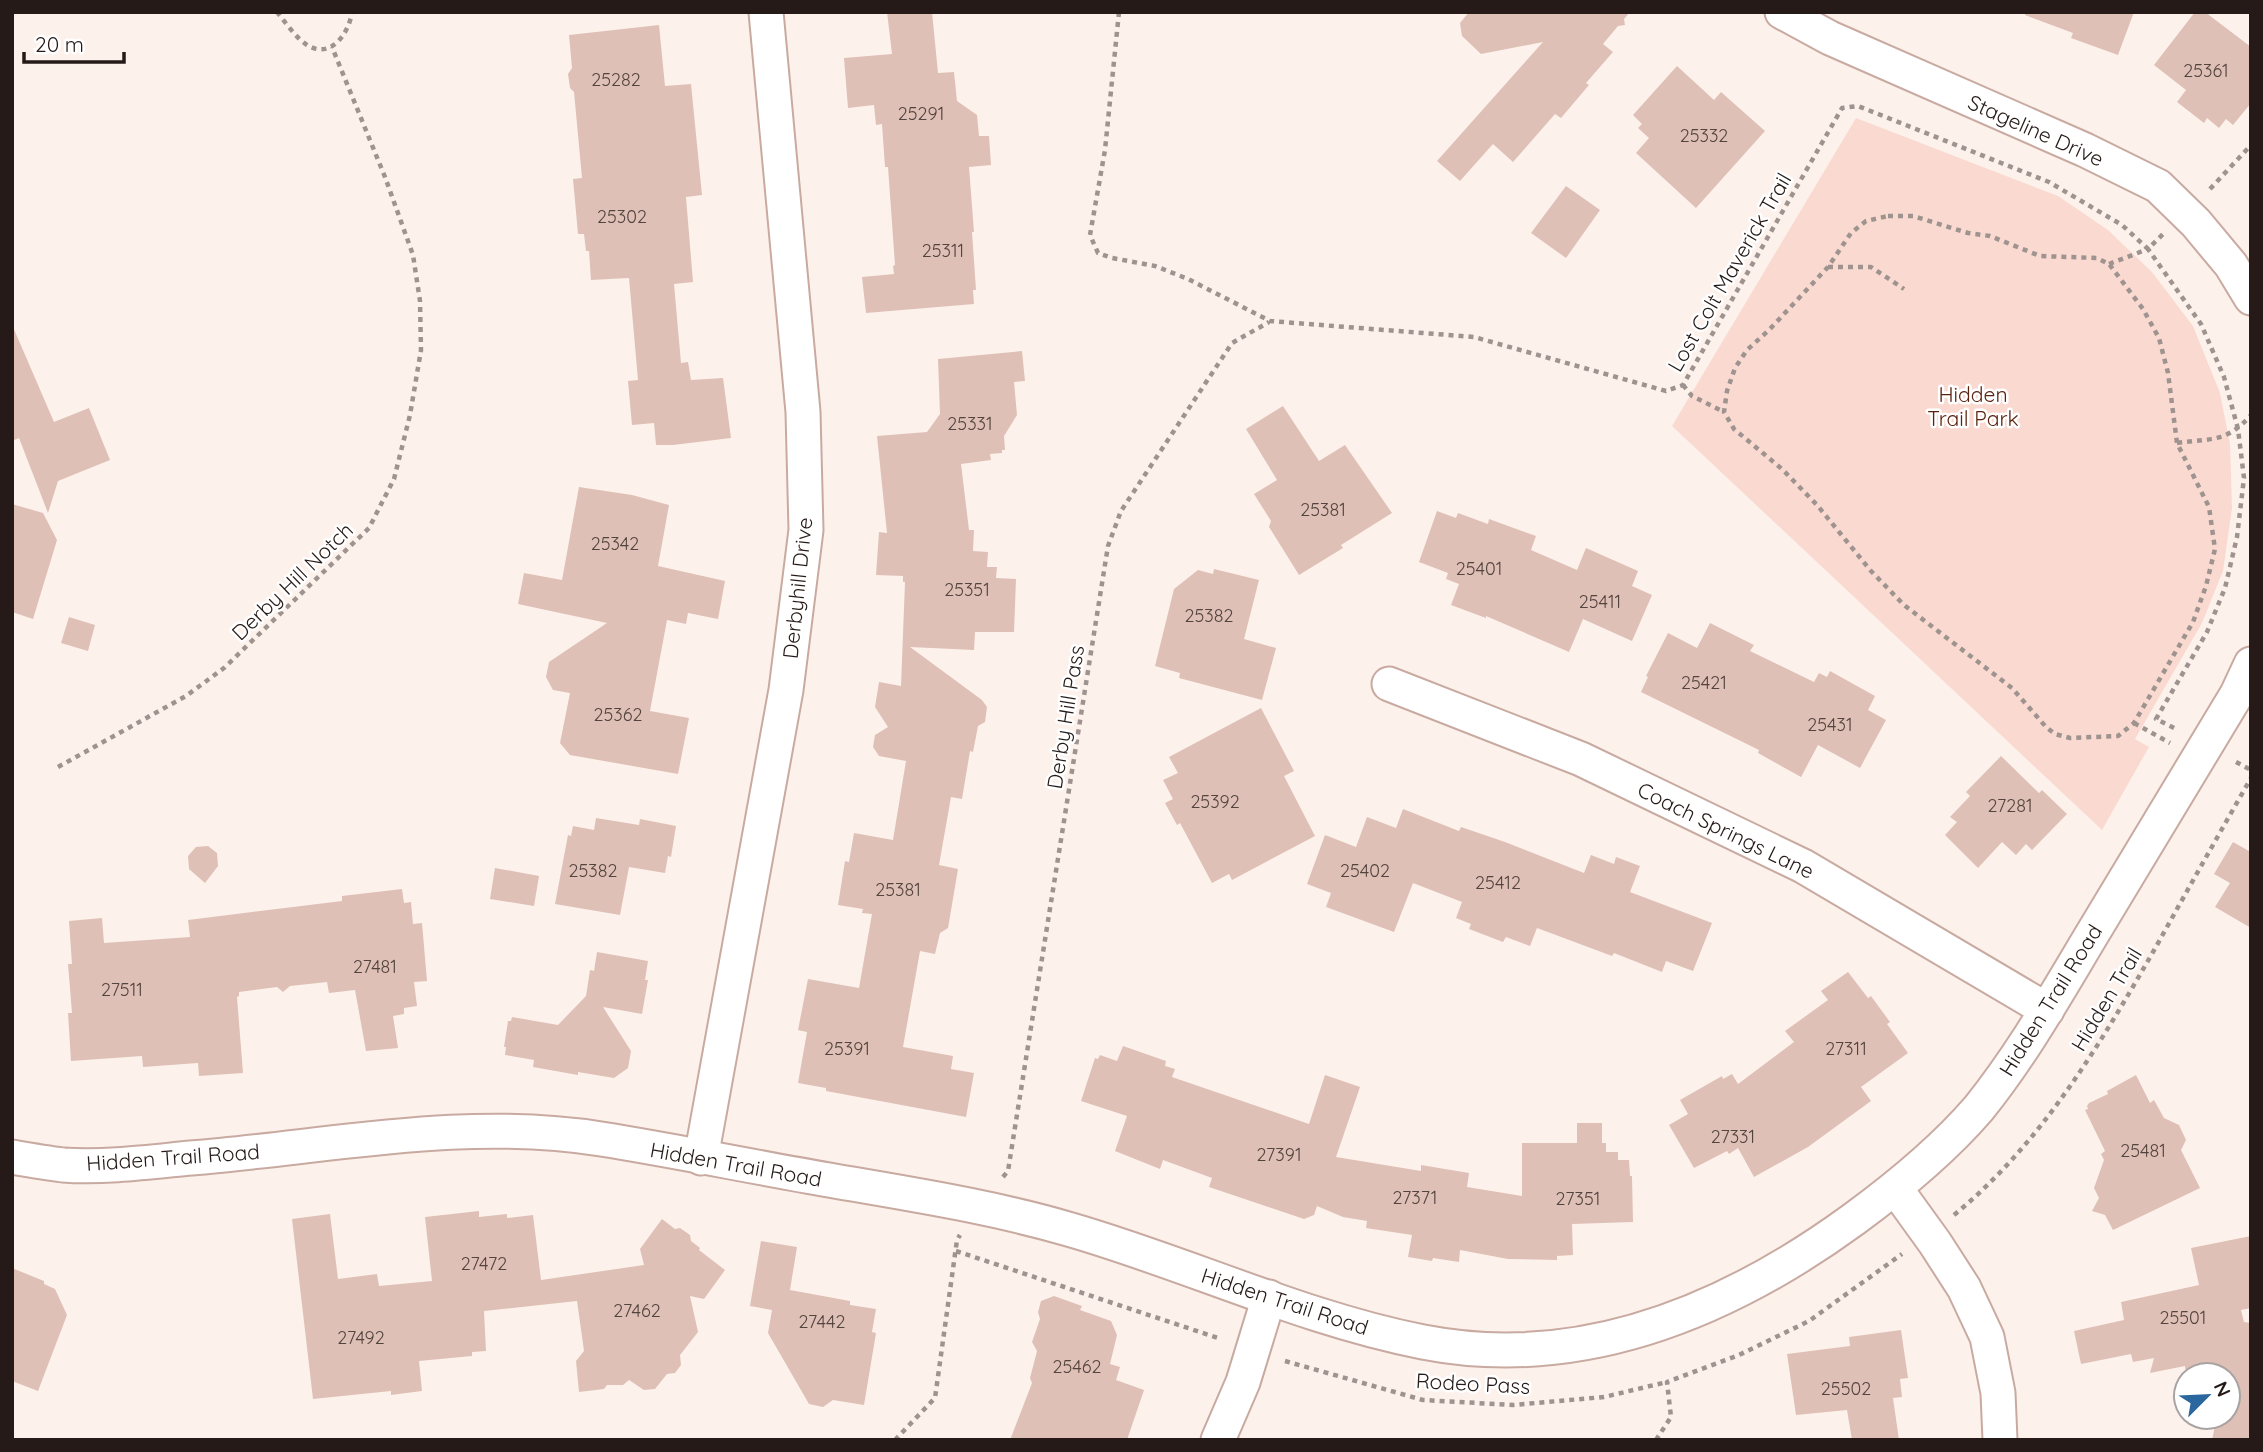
<svg xmlns="http://www.w3.org/2000/svg" width="2263" height="1452" font-family="Quicksand,sans-serif">
<style>
.green{fill:#fadad0}
.building{fill:#dfc0b6}
.lines{fill:none;stroke-linecap:round;stroke-linejoin:round}
.minor-casing{stroke:#c8aaa1;stroke-width:37}
.path{stroke:#9e938f;stroke-width:4.5;stroke-dasharray:5 5;stroke-linecap:butt}
.minor{stroke:#fff;stroke-width:33}
.labels{text-anchor:middle;dominant-baseline:central;stroke-width:5;stroke-linejoin:round;paint-order:stroke}
.number-label{font-size:18px;fill:#54443f}
.street-label{font-size:21px;fill:#251a17;stroke:#fff}
.park-label{font-size:21px;fill:#5a220f;stroke:#fff}
</style>
<rect width="100%" height="100%" fill="#fdf1ec"/>
<path class="green" d="M1856,118L2058,196L2108,230L2152,272L2193,326L2220,393L2230,444L2232,508L2223,571L2202,623L2135,739L2149,747L2102,830L1672,426Z"/>
<g class="building">
<path d="M887,12H932L938,73L954,72L957,101L977,115L979,136H989L991,165L969,167L974,232H972L976,290H973L974,304L866,313L862,277L894,274L893,266L895,265L888,167H885L882,124L876,125L874,105L848,108L844,58L892,54Z"/>
<path d="M1469,12H1630L1624,19L1625,25L1618,26L1603,44L1613,52L1586,83L1589,85L1561,118L1555,114L1513,162L1493,144L1460,181L1437,161L1543,42L1481,54L1462,36L1460,23Z"/>
<path d="M2025,12H2134L2118,55L2071,38L2073,33L2025,15Z"/>
<path d="M2195,12H2205L2251,47V103L2233,125L2226,119L2219,128L2207,118L2204,123L2177,102L2186,90L2154,65Z"/>
<path d="M659,25L665,86L691,84L702,195L686,197L693,282L674,284L681,363L688,362L691,380L723,378L731,438L673,445H656L654,423L632,425L628,381L638,380L629,278L591,280L589,251H586L584,234H578L573,179L582,178L574,92L570,88L568,74L572,68L569,35Z"/>
<path d="M1677,66L1714,100L1721,92L1765,131L1696,208L1636,153L1649,138L1638,128L1642,124L1633,115Z"/>
<path d="M1566,186L1600,210L1566,258L1531,233Z"/>
<path d="M13,327L54,422L89,408L110,460L58,481L48,513L19,438L12,441Z"/>
<path d="M1022,351L1025,381L1014,382L1017,415L1004,436L1005,450H1002V453L990,454L991,460L961,464L969,530H974L973,551L988,552L987,567H997L996,578L1016,579L1014,632H975L974,650L910,647L982,700L987,707L985,722L978,726L973,752L970,751L962,799L951,797L939,865L958,869L948,928L940,933L935,954L920,951L903,1047L953,1056L951,1069L974,1073L966,1117L826,1091V1088L798,1083L807,1032L798,1030L808,979L859,988L872,914L862,913L863,909L838,905L845,861L849,862L854,833L893,840L906,761L879,756L873,747L875,735L888,727L875,707L879,682L901,686L905,582H903V576L876,575L879,532L887,533L877,436L927,432L940,414L938,359Z"/>
<path d="M1283,406L1319,461L1345,445L1392,513L1341,545L1343,548L1299,575L1269,527L1271,521L1254,494L1277,480L1246,429Z"/>
<path d="M579,487L632,495L669,505L658,566L725,581L718,619L688,613L686,624L667,620L650,711L689,718L678,774L570,755L560,743L570,693L553,690L546,677L549,662L607,623L518,604L524,573L562,580Z"/>
<path d="M12,504L43,513L57,540L33,619L12,612Z"/>
<path d="M1437,511L1456,518L1458,513L1488,524L1489,519L1536,536L1531,550L1577,570L1586,548L1638,571L1632,586L1652,595L1632,641L1583,619L1569,652L1486,616V618L1451,605L1459,584L1446,579L1448,573L1419,562Z"/>
<path d="M1214,569L1259,580L1244,639L1276,648L1262,700L1179,678L1180,673L1155,666L1174,589L1198,570L1213,574Z"/>
<path d="M69,617L95,625L88,651L61,643Z"/>
<path d="M1710,623L1754,645L1750,651L1814,682L1819,673L1827,677L1830,671L1875,696L1868,710L1886,720L1860,768L1818,745L1801,777L1758,753L1759,750L1641,692L1648,677L1646,676L1668,633L1697,648Z"/>
<path d="M1261,708L1294,771L1284,776L1315,836L1232,880L1229,874L1212,883L1180,823L1177,825L1165,803L1173,799L1163,780L1178,773L1169,757Z"/>
<path d="M2001,756L2039,793L2042,790L2067,814L2032,850L2026,844L2016,855L2002,842L1978,868L1945,835L1957,822L1950,817L1970,796L1966,792Z"/>
<path d="M1403,809L1459,831L1461,827L1505,842L1584,873L1591,855L1614,864L1616,857L1640,866L1630,892L1712,923L1693,971L1666,961L1662,972L1614,953L1612,956L1537,928L1530,946L1506,937L1503,942L1469,929L1471,924L1456,918L1462,902L1413,883L1394,932L1326,907L1331,893L1307,884L1325,835L1356,847L1367,817L1396,828Z"/>
<path d="M596,818L639,825L640,819L676,826L671,857L668,856L665,873L629,867L620,915L555,904L568,835L571,836L573,826L594,830Z"/>
<path d="M2233,842L2249,851L2251,849V928L2215,907L2230,883L2214,874Z"/>
<path d="M208,846L217,853L218,866L205,883L189,869L188,856L196,847Z"/>
<path d="M495,868L539,876L534,906L490,899Z"/>
<path d="M402,889L404,903L411,902L413,924L422,923L427,981L414,982L417,1006L404,1008V1014L393,1016L398,1048L366,1051L355,990L329,993L327,982L290,986L283,992L277,987L239,992V996L237,997L243,1073L199,1076L198,1063L143,1067L142,1056L71,1061L68,1013H72L68,964H72L69,921L102,918L104,943L190,937L188,920L342,901V896Z"/>
<path d="M597,952L648,961L645,980H648L642,1014L603,1007L631,1051L628,1068L614,1078L578,1072V1075L533,1067L534,1060L505,1055L506,1047H504L508,1021H511L512,1017L558,1025L586,996L590,970L594,971Z"/>
<path d="M1848,972L1868,998L1871,996L1890,1022L1887,1024L1908,1053L1861,1087L1871,1101L1808,1147L1754,1177L1738,1148L1729,1154L1727,1151L1694,1168L1669,1125L1688,1114L1680,1100L1722,1076L1723,1079L1732,1074L1738,1084L1794,1042L1785,1031L1828,1000L1821,991Z"/>
<path d="M1123,1046L1166,1061L1165,1066L1175,1069L1172,1077L1309,1124L1325,1075L1360,1087L1336,1157L1421,1171V1165L1469,1173L1467,1187L1522,1196V1143H1577V1123H1602V1143H1606V1152H1618V1160H1629L1630,1176H1632L1633,1222L1572,1224L1573,1255L1557,1256V1260L1508,1259L1460,1250L1459,1262L1433,1258L1432,1261L1408,1257L1412,1235L1366,1228L1367,1221L1343,1217L1317,1206L1314,1215L1304,1219L1209,1187L1212,1178L1163,1160L1160,1169L1115,1151L1127,1116L1081,1101L1095,1058L1098,1059L1100,1055L1117,1061Z"/>
<path d="M2136,1075L2150,1103L2154,1100L2164,1118L2179,1125L2186,1140L2181,1150L2200,1188L2113,1230L2105,1215L2092,1211L2099,1198L2094,1188L2104,1160L2101,1154L2105,1151L2085,1110L2088,1109L2087,1106L2089,1103L2108,1094L2107,1091Z"/>
<path d="M479,1211V1217L507,1214V1218L533,1215L541,1280L644,1265L640,1249L662,1219L675,1229L680,1228L690,1235L691,1241L700,1248L699,1250L725,1270L704,1299L690,1296L698,1332L680,1355L681,1365L675,1373L667,1374L655,1389L644,1390L629,1380L623,1385H607L604,1389L579,1392L576,1361L584,1351L577,1301L484,1311L486,1351L472,1352V1356L419,1361L422,1391L391,1395V1391L313,1399L292,1219L330,1214L338,1279L377,1274L379,1286L432,1281L425,1217Z"/>
<path d="M2251,1236V1308L2241,1310L2244,1322L2251,1323V1440H2212L2217,1417H2228V1375H2186L2185,1366L2150,1373L2154,1358L2133,1362L2131,1354L2081,1364L2074,1331L2124,1320L2121,1302L2199,1285L2191,1248Z"/>
<path d="M761,1241L797,1247L790,1290L850,1301V1305L876,1309L872,1332L876,1333L864,1405L833,1400L823,1407L809,1404L768,1333L772,1310L750,1306Z"/>
<path d="M12,1268L44,1281V1284L55,1289L67,1315L38,1391L12,1381Z"/>
<path d="M1054,1296L1082,1306L1080,1310L1111,1321L1117,1335L1110,1364L1120,1367L1116,1380L1144,1390L1127,1440H1010L1032,1383L1030,1378L1037,1351L1032,1342L1040,1319L1038,1312L1041,1301Z"/>
<path d="M1901,1330L1908,1378L1900,1379L1902,1397L1893,1398L1899,1440H1852L1847,1410L1796,1415L1787,1354L1850,1346L1849,1337Z"/>
</g>
<g class="lines">
<defs>
<g id="minor">
<path d="M1782,12L1830,38L2085,150L2158,186L2196,223L2231,265L2251,298"/>
<path d="M1389,684L1581,759L1803,866L2047,1010"/>
<path d="M12,1157C29,1160 46,1163 63,1165C105,1168 150,1162 191,1158C327,1147 465,1117 601,1139C677,1151 753,1167 829,1180C909,1194 989,1206 1068,1229C1187,1263 1301,1318 1423,1342C1582,1373 1728,1311 1854,1219C1899,1186 1943,1150 1979,1108C2023,1053 2055,996 2091,936C2140,855 2189,774 2237,694L2251,664"/>
<path d="M701,1158L786,690L806,530L803,412L766,12"/>
<path d="M1896,1189L1935,1243L1964,1288L1987,1337L1998,1393L2000,1440"/>
<path d="M1218,1440L1243,1382L1269,1297"/>
</g>
</defs>
<use href="#minor" class="minor-casing"/>
<g class="path">
<path d="M277,12C286,23 296,38 307,45C331,60 349,33 352,12"/>
<path d="M1119,12L1105,150L1090,235L1098,253L1112,258L1155,266L1188,279L1270,321L1474,337L1666,391L1683,385L1842,108L1858,106L2049,182L2122,225L2148,249L2163,234"/>
<path d="M2210,189L2251,145"/>
<path d="M1888,216H1913L1968,233L1990,236L2040,256L2097,258L2109,264L2143,309L2159,338L2168,373L2177,443L2209,507L2215,549L2206,586L2193,622L2134,723L2118,736L2070,738L2055,734L2046,727L2012,688L1904,605L1871,571L1817,505L1782,469L1734,429L1724,412L1727,391L1735,368L1747,350L1769,330L1828,267L1851,233L1866,221Z"/>
<path d="M2109,264L2148,249L2201,324L2224,377L2238,429L2244,478L2237,537L2225,588L2207,632L2156,719L2176,729"/>
<path d="M1828,267H1871L1904,289"/>
<path d="M1683,385L1692,396L1724,412"/>
<path d="M2177,443C2212,438 2226,443 2251,415"/>
<path d="M2134,723L2170,743"/>
<path d="M2236,762L2251,770"/>
<path d="M58,767L186,696L224,668L369,528L394,479L410,415L421,350L420,301L413,255L385,177L332,47"/>
<path d="M1003,1177L1008,1171L1108,546L1121,511L1232,343L1269,322"/>
<path d="M1954,1215C2042,1143 2101,1043 2157,945C2188,889 2219,834 2251,778"/>
<path d="M956,1251L1221,1339"/>
<path d="M1285,1361L1423,1400L1513,1405L1604,1397L1667,1382"/>
<path d="M895,1440L935,1398L957,1240L960,1235"/>
<path d="M1656,1440L1671,1417L1667,1382L1739,1355L1809,1321L1902,1254"/>
</g>
<use href="#minor" class="minor"/>
</g>
<g class="labels">
<g class="number-label">
<text x="2206" y="70">25361</text>
<text x="616" y="79">25282</text>
<text x="921" y="113">25291</text>
<text x="1704" y="135">25332</text>
<text x="622" y="216">25302</text>
<text x="943" y="250">25311</text>
<text x="970" y="423">25331</text>
<text x="1323" y="509">25381</text>
<text x="615" y="543">25342</text>
<text x="1479" y="568">25401</text>
<text x="967" y="589">25351</text>
<text x="1600" y="601">25411</text>
<text x="1209" y="615">25382</text>
<text x="1704" y="682">25421</text>
<text x="618" y="714">25362</text>
<text x="1830" y="724">25431</text>
<text x="1215" y="801">25392</text>
<text x="2010" y="805">27281</text>
<text x="593" y="870">25382</text>
<text x="1365" y="870">25402</text>
<text x="1498" y="882">25412</text>
<text x="898" y="889">25381</text>
<text x="375" y="966">27481</text>
<text x="122" y="989">27511</text>
<text x="847" y="1048">25391</text>
<text x="1846" y="1048">27311</text>
<text x="1733" y="1136">27331</text>
<text x="2143" y="1150">25481</text>
<text x="1279" y="1154">27391</text>
<text x="1415" y="1197">27371</text>
<text x="1578" y="1198">27351</text>
<text x="484" y="1263">27472</text>
<text x="637" y="1310">27462</text>
<text x="2183" y="1317">25501</text>
<text x="822" y="1321">27442</text>
<text x="361" y="1337">27492</text>
<text x="1077" y="1366">25462</text>
<text x="1846" y="1388">25502</text>
</g>
<g class="street-label">
<text transform="translate(2036 130) rotate(24)">Stageline Drive</text>
<text transform="translate(1729 272) rotate(-60)">Lost Colt Maverick Trail</text>
<text transform="translate(292 581) rotate(-44)">Derby Hill Notch</text>
<text transform="translate(797 588) rotate(-84)">Derbyhill Drive</text>
<text transform="translate(1065 717) rotate(-81)">Derby Hill Pass</text>
<text transform="translate(1726 830) rotate(26)">Coach Springs Lane</text>
<text transform="translate(2106 999) rotate(-59)">Hidden Trail</text>
<text transform="translate(2050 1000) rotate(-58)">Hidden Trail Road</text>
<text transform="translate(173 1157) rotate(-4)">Hidden Trail Road</text>
<text transform="translate(736 1164) rotate(10)">Hidden Trail Road</text>
<text transform="translate(1285 1301) rotate(18)">Hidden Trail Road</text>
<text transform="translate(1473 1383) rotate(3)">Rodeo Pass</text>
</g>
<g class="park-label">
<text x="1973" y="394">Hidden<tspan x="1973" dy="24">Trail Park</tspan></text>
</g>
</g>
<rect width="2263" height="1452" fill="none" stroke="#251a17" stroke-width="28"/>
<g transform="translate(2207 1396) rotate(66)"><circle r="33" fill="#ffffff" stroke="#a8a3a2" stroke-width="2"/>
<path d="M0-5L12 26L0 18L-12 26Z" fill="#2a679e"/>
<text y="-10" font-size="19" font-weight="bold" text-anchor="middle" fill="#251a17">N</text>
</g>
<path d="M24 52v10h100v-10" fill="none" stroke="#251a17" stroke-width="3.5"/>
<text x="35" y="52" font-size="21" fill="#251a17" stroke="#ffffff" stroke-width="5" paint-order="stroke">20 m</text>
</svg>
